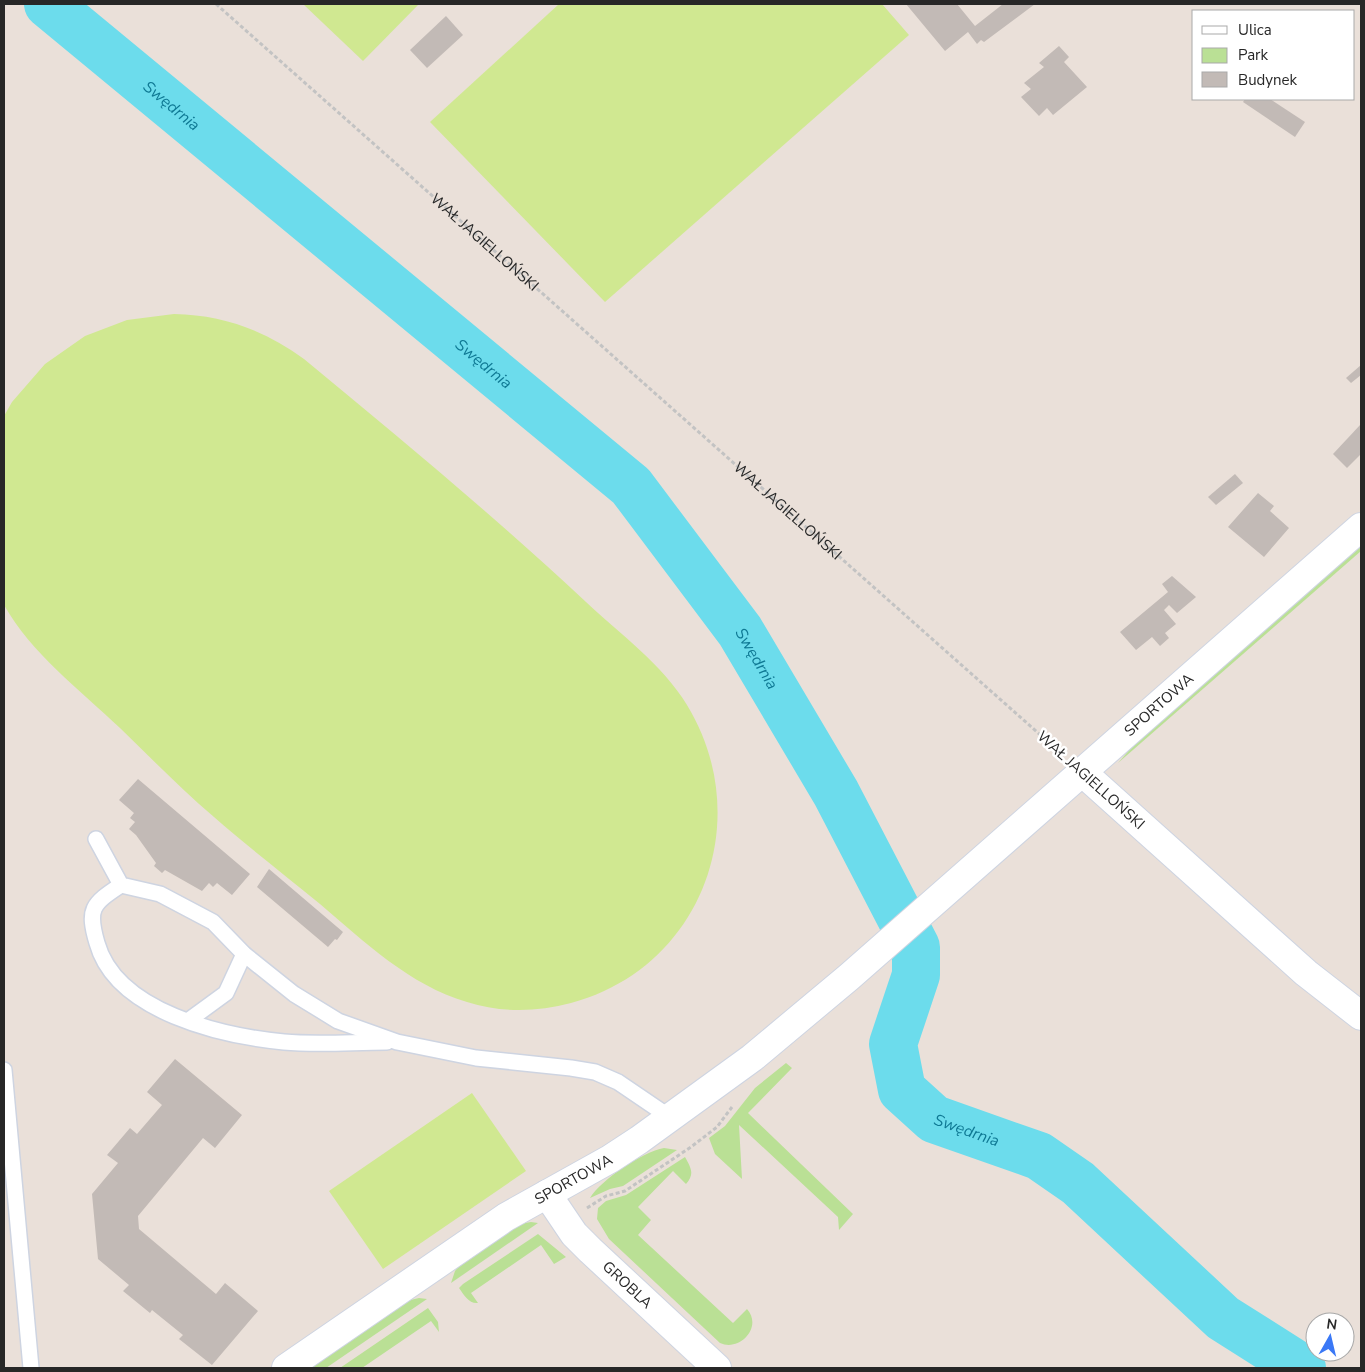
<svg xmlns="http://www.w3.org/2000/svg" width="1365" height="1372" font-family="'Nunito Sans',sans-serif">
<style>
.green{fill:#bae095}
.pitch{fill:#d0e891}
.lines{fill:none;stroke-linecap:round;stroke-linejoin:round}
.river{stroke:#6cdcec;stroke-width:48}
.building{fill:#c2bab6}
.lane-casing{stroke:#ced4e1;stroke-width:18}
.street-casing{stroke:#ced4e1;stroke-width:30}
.path{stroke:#c3c3c3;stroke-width:3;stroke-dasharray:4 2.5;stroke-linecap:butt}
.lane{stroke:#fff;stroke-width:15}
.street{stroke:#fff;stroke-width:28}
.labels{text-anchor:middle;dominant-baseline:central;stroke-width:5;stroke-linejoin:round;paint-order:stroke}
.street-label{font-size:15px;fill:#272727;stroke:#fff}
.water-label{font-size:16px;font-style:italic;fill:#0f7994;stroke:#fff}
</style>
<rect width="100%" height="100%" fill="#eae0d9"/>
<g class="green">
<path d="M1361,546V551L1118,763L1132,747Z"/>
<path d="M786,1063L792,1068L748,1113L853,1214L839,1230L838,1217L739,1125L742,1179L715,1154L709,1138L725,1126L755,1088Z"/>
<path d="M664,1148L677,1150L623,1186L610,1189L590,1198C601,1180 642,1152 664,1148Z"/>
<path d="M685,1157C691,1168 695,1174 686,1184L673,1171L638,1207L651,1220L638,1235L733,1323L747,1309C763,1327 740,1352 720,1343L609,1239L597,1219L598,1208L606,1201L626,1195Z"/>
<path d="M531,1222L538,1223L451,1283L455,1271L461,1264L520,1224Z"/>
<path d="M538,1234L566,1257L554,1264L541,1245L471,1293L478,1303C469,1304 464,1295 459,1288L463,1284Z"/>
<path d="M419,1298L427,1299L326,1368H309L406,1301Z"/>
<path d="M428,1308L438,1322L439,1332L431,1321L362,1368H340Z"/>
</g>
<g class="pitch">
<path d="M303,4H419L363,61Z"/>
<path d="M559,4H882L909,35L605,302L430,122Z"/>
<path d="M174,314C223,315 264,330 304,359C400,438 495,517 586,602C620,634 663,665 687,705C757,820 702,968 571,1003C537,1012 501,1013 467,1002C409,985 365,942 320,904C285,875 248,847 214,817C181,789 151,758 120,728C80,690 31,653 4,605V416L12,402L45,364L85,336L127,320Z"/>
<path d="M472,1093L526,1171L383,1269L329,1191Z"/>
</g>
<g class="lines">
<path class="river" id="s1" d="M48,4L631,486L740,631L836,793L916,947V975L893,1044L902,1090L934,1119L1039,1156L1078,1183L1223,1318L1302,1368"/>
</g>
<g class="building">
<path d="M906,4H957L975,26L1003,4H1035L984,42L981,40L977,44L968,32L945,51Z"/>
<path d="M446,16L463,35L427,68L410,50Z"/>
<path d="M1059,46L1069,57L1064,62L1087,87L1053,115L1047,108L1039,116L1021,97L1031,89L1024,83L1044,67L1039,63Z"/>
<path d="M1245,99H1270L1305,122L1295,137L1243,102Z"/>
<path d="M1361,365V375L1351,383L1346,378Z"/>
<path d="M1361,424V454L1347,468L1333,454Z"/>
<path d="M1235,474L1243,483L1216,505L1208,497Z"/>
<path d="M1258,493L1274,506L1270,511L1289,528L1264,557L1228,527Z"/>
<path d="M1172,576L1196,597L1177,613L1169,605L1164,610L1176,624L1165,633L1169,638L1160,646L1152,637L1136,650L1120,632L1168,592L1162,584Z"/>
<path d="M138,779L250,874L232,895L217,883L213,887L209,883L202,891L165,870L162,873L154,866L156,863L136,835L129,829L135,822L130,818L134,813L119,800Z"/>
<path d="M269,869L343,932L337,940L335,939L328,947L257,887Z"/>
<path d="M175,1059L242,1115L215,1148L203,1138L138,1216L139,1229L216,1294L225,1283L258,1311L212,1365L179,1339L183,1335L152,1310L150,1313L123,1291L129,1285L98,1259L92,1194L118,1163L107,1155L130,1128L137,1134L162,1105L147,1092Z"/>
</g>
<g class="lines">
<defs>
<g id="lane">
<path d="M96,839L121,885L160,894L213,922L244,954L294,994L338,1021L397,1042L476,1058L571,1068L595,1072L618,1082L671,1118"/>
<path d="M121,885C92,904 87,909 97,943C116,1012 222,1036 284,1042C318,1045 353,1042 387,1042"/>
<path d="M189,1020L226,993L244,954"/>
<path d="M4,1070L31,1368"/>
</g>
<g id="street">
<path d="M1082,772L1306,973L1361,1016"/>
<path id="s3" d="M547,1194L574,1234L590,1250L717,1368"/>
<path id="s4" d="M286,1368L506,1217L610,1159L639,1140L752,1058L849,977L1361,527"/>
</g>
</defs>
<use href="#lane" class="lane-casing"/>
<use href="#street" class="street-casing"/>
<g class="path">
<path id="s2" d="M216,4L1063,755"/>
<path d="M587,1208L606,1196L625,1191L691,1147L717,1127L732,1107"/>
</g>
<use href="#lane" class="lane"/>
<use href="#street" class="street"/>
</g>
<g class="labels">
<g class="street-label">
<text stroke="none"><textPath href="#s2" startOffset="359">WAŁ JAGIELLOŃSKI</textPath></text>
<text stroke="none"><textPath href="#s2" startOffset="764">WAŁ JAGIELLOŃSKI</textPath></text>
<text stroke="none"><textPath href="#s4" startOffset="1099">SPORTOWA</textPath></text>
<text transform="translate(1091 780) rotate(42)">WAŁ JAGIELLOŃSKI</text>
<text stroke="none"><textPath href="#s4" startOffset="344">SPORTOWA</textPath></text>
<text stroke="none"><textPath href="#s3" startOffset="122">GROBLA</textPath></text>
</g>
<g class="water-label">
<text stroke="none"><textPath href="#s1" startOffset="160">Swędrnia</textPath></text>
<text stroke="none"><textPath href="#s1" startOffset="565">Swędrnia</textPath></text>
<text stroke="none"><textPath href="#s1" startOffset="970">Swędrnia</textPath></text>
<text stroke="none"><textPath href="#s1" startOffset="1525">Swędrnia</textPath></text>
</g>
</g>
<rect width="1365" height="1372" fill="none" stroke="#272727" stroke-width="10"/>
<rect x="1192" y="10" width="162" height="90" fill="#ffffff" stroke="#a9a9a9"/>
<rect x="1202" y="26" width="25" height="8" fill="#ffffff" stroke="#a9a9a9"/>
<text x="1238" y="35" font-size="15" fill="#272727">Ulica</text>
<rect x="1202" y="48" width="25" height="15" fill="#bae095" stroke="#a9a9a9"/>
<text x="1238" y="60" font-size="15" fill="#272727">Park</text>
<rect x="1202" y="72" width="25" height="15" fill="#c2bab6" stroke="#a9a9a9"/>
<text x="1238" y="85" font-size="15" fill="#272727">Budynek</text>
<g transform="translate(1330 1337) rotate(8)"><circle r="24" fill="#ffffff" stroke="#a9a9a9"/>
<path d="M0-4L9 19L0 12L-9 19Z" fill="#3a78f6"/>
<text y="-8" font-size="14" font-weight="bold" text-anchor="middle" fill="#272727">N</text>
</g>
</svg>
